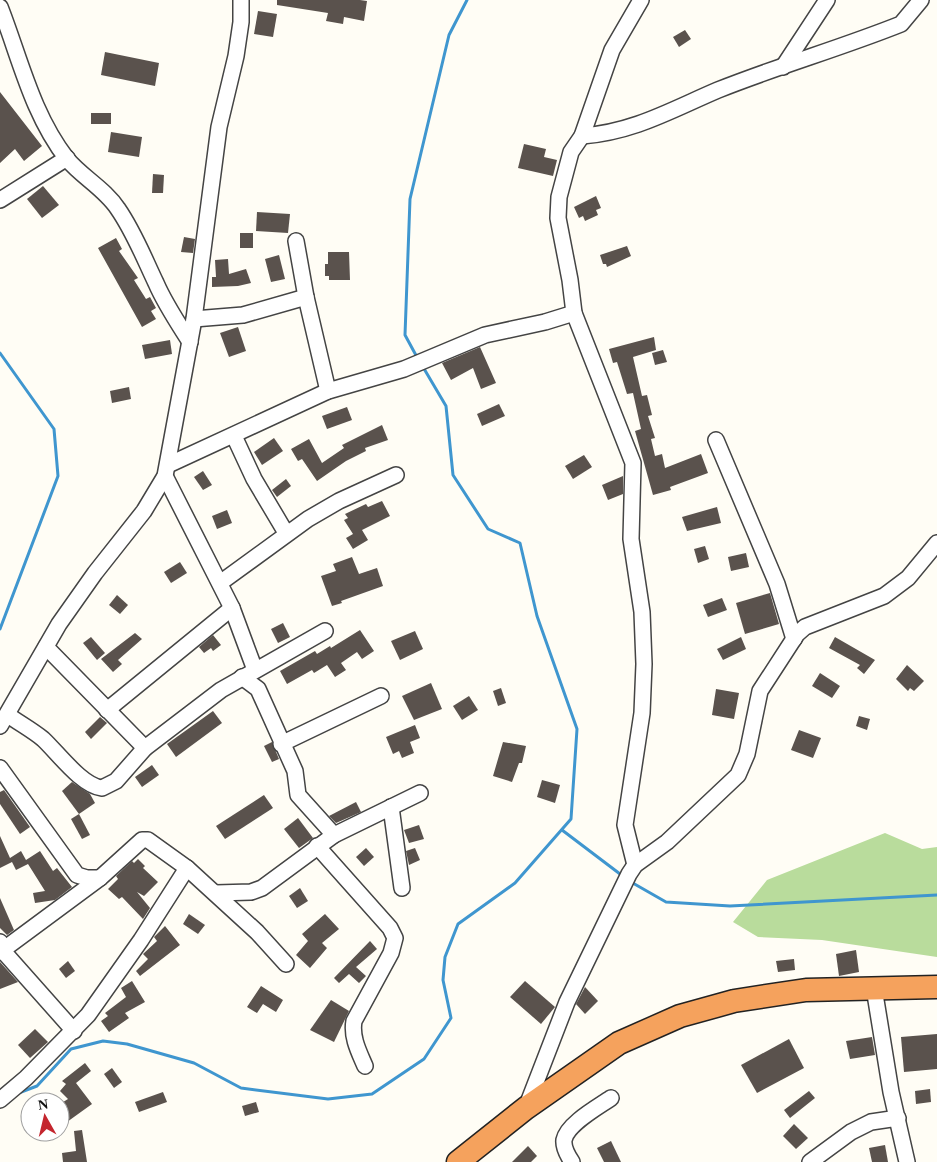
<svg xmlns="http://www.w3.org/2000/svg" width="937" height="1162" font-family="Georgia,serif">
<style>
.forest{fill:#b9dc9c}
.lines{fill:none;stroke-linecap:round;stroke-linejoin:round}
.stream{stroke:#3f96cf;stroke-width:3}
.building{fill:#5a524d}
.minor-casing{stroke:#444;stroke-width:18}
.highway-casing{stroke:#222;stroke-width:25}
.minor{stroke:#fff;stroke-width:15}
.highway{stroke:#f5a25d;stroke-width:22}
</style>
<rect width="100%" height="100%" fill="#fffdf5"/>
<path class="forest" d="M885,833L922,849L937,847V957L822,940L758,937L733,922L767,880Z"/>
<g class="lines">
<g class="stream">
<path d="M0,353L54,429L58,476L0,629"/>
<path d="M418,359L405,335L410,199L449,35L467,0"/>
<path d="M562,830L624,877"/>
<path d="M631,882L666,902L730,906L937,895"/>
<path d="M16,1094L37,1086L71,1049L103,1041L127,1044L194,1063L241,1088L328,1099L372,1094L424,1059L451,1018L443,980L445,957L458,924L515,883L571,819L577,729L537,616L520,543L488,529L453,475L446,406L423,367"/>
</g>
</g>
<g class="building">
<path d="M277,0H360L367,1L364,21L344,17L343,24L326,21L328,13L277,5Z"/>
<path d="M258,11L277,14L273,37L254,34Z"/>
<path d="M685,30L691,39L679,47L673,37Z"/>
<path d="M105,52L159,63L155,86L101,75Z"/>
<path d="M0,92L42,146L24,161L15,149L0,163Z"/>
<rect x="91" y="113" width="20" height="11"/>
<path d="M111,132L142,137L139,157L108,152Z"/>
<path d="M524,144L546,149L544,157L557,160L553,176L518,168Z"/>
<path d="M153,174L164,175L163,193H152Z"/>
<path d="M43,186L59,205L42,218L27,199Z"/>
<path d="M596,196L601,208L596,210L598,215L585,221L583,216L579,218L574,207Z"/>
<path d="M257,212L290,214L288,233L256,231Z"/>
<rect x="240" y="233" width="13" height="15"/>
<path d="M184,237L195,239L193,253L181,252Z"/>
<path d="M116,238L122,249L119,251L138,278L134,280L146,299L150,297L156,308L151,311L156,319L142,327L98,248Z"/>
<path d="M627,246L631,256L607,267L606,264H603L600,255Z"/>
<path d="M328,252H349L350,280H329V276H325V264H328Z"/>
<path d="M279,255L285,279L271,282L265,259Z"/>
<path d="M228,259L229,274L246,269L251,283L238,286L212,287V277H216L215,260Z"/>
<path d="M238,327L246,351L229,357L220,333Z"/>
<path d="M654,337L656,350L633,357L642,396L647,395L652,415L648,416L655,438L651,439L655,456L662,454L665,468L701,454L708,473L670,487L671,490L653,495L635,431L641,429L633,393L627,394L617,362L613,363L609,349Z"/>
<path d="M170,340L172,354L145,359L142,345Z"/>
<path d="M480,347L496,383L481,389L473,368L451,380L442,363Z"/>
<path d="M663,350L667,362L655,365L652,353Z"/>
<path d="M129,387L131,399L112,403L110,391Z"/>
<path d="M499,404L505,416L482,426L477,414Z"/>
<path d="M347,407L352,420L327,429L322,416Z"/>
<path d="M382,425L388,440L365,448L366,451L346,461L317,481L302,459L298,461L291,449L309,439L322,463L344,448L342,445Z"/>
<path d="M274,438L283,451L262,465L254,452Z"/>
<path d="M584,455L592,467L573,479L565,466Z"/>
<path d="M203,471L212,485L203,490L194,477Z"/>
<path d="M623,476V494L608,500L602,485Z"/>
<path d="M286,479L291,486L277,497L272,490Z"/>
<path d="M382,501L390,516L362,530L368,540L353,549L346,538L353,534L344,520L348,518L345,514L366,504L368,507Z"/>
<path d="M717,507L721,523L687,531L682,517Z"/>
<path d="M227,510L232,523L217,529L212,516Z"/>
<path d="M705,546L709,559L698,563L694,549Z"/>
<path d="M746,553L749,567L731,571L728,557Z"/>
<path d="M352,557L359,574L377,568L383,586L341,601L342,603L332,606L321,576L336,571L333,564Z"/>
<path d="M180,562L187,573L171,583L164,572Z"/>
<path d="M770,593L779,624L745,634L736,603Z"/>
<path d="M117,595L128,605L120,614L109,605Z"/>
<path d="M722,598L727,610L708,617L703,605Z"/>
<path d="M283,623L290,637L278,643L271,629Z"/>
<path d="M360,630L374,651L362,659L357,652L341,663L346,670L335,677L327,665L314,673L312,670L287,684L280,671L315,651L317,654L330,646L331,648Z"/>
<path d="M415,631L423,649L400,660L391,641Z"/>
<path d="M135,633L142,639L118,660L122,664L113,672L101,659Z"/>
<path d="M213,635L221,645L213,651L211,648L204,653L199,647Z"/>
<path d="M91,637L105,653L97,660L83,643Z"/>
<path d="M741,637L746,649L723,660L717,649Z"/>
<path d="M835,637L875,660L864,674L857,668L860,665L829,648Z"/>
<path d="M907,665L924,681L914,691L910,688L908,691L896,679Z"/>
<path d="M820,673L840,686L832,698L812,686Z"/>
<path d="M431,683L442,709L414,720L402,696Z"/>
<path d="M501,688L506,703L498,706L493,691Z"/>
<path d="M716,689L739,693L734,719L712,715Z"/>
<path d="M469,696L478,710L462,720L453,706Z"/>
<path d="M213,711L222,723L176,757L167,744Z"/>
<path d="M859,716L870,719L867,730L856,726Z"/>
<path d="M100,717L107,723L91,739L85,732Z"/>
<path d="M415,725L420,738L410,742L414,753L402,758L399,751L393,754L386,737Z"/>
<path d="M799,730L821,738L813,758L791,750Z"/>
<path d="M272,742L279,759L272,762L264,746Z"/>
<path d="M503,742L526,746L522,763H519L512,782L493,776Z"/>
<path d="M152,765L159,775L142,787L135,777Z"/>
<path d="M542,780L560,785L555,803L537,797Z"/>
<path d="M72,782L90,794L95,803L79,814L62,791Z"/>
<path d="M4,790L30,827L20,834L0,804V792Z"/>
<path d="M264,795L273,808L225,839L216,826Z"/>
<path d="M356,802L361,812L336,823L329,816Z"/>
<path d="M79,814L90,835L82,839L71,819Z"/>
<path d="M298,818L313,838L299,848L284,829Z"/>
<path d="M419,825L424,839L409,843L404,830Z"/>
<path d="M0,836L10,858L21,851L26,860L40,851L53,871L57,868L72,887L55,900L35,903L33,893L45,891L28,864L16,870L12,862L0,868Z"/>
<path d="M366,848L374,857L364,866L356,857Z"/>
<path d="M415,848L420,860L409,865L406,851Z"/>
<path d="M138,859L145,866L143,868L158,882L144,896L137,892L150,908L143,919L122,897L119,899L108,889L118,879L116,876L132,861L134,863Z"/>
<path d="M300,888L308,901L297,908L289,896Z"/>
<path d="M0,898L14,930L7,935L0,928Z"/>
<path d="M189,914L205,925L198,934L183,924Z"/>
<path d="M325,914L339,929L322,943L327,948L310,968L296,955L308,941L302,934Z"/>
<path d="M165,926L180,945L140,976L136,971L148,959L143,954L157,941L154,937Z"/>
<path d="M370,941L377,949L356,967L366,976L359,983L349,974L339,983L334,978Z"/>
<path d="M856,950L859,972L839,976L836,954Z"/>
<path d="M794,959L795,970L778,972L776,961Z"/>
<path d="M68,961L75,971L66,978L59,969Z"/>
<path d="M0,962L18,982L0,989Z"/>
<path d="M132,981L145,1002L125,1013L129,1018L109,1032L101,1021L108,1016L105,1013L126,997L121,988Z"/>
<path d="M525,981L555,1007L541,1024L510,997Z"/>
<path d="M261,986L283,1000L276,1012L263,1004L257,1013L247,1007Z"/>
<path d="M585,987L598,1001L585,1014L576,1004Z"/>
<path d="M331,1000L349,1011L334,1042L310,1030Z"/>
<path d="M35,1029L48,1042L30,1058L18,1045Z"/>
<path d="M937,1034V1069L904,1072L901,1037Z"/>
<path d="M872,1037L875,1055L850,1059L846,1041Z"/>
<path d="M789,1039L804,1068L757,1093L741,1065Z"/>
<path d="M85,1063L91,1071L76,1083L92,1104L67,1122L60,1113V1104L68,1099L60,1091L66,1084L62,1081Z"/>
<path d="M112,1068L122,1082L114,1088L104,1074Z"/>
<path d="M930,1089L931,1102L916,1104L915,1091Z"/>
<path d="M809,1091L815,1098L790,1118L784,1110Z"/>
<path d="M163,1092L167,1102L139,1112L135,1102Z"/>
<path d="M256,1102L259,1112L245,1116L242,1106Z"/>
<path d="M794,1124L808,1138L796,1149L783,1136Z"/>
<path d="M82,1130L87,1162H63L62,1153L76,1151L74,1131Z"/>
<path d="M611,1141L621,1162H604L597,1148Z"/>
<path d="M885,1145L888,1162H872L869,1148Z"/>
<path d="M528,1146L537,1156L531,1162H512Z"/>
</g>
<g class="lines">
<defs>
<g id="minor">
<path d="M0,7C20,58 32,114 67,159C82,177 105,189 118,209C134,232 144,258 156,283C165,304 178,323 190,342"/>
<path d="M783,67L827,0"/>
<path d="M582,136C634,132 671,110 718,90C778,66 841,48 901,24L921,0"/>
<path d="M0,200L67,158"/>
<path d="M296,241L306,297L328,391"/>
<path d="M194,319L243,315L306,297"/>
<path d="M234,436L254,479L286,533"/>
<path d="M716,440L777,584L794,639"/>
<path d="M168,465L328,391L404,369L485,335L545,322L574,313"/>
<path d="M165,476L232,608L255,670"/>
<path d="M220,583L308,519L339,501L396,475"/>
<path d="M46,647L145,748"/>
<path d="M242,677L258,689L295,771L298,795L334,835"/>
<path d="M107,710L232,608"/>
<path d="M8,715C19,723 32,730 43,739C58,753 82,786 102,788L116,781L145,748L221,690L325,631"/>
<path d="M0,726L59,624L95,573L144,511L165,476L194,319L219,127L236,56L241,22V0"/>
<path d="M281,744L381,696"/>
<path d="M0,768L77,875L87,878H100"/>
<path d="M391,807L402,888"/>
<path d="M317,846L390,928L395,938L391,953L354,1021C351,1037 359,1052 365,1066"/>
<path d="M635,865L625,825L642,713L644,664L642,612L631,539L633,463L574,313L570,280L558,218L559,197L571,152L582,136L612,50L641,0"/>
<path d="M187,868L257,932L286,964"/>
<path d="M216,893L251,892L262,888L334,835L420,793"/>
<path d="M0,942L3,951L74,1031"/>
<path d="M0,952L100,878L142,840H148L187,868L141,940L88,1015L26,1078L0,1100"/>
<path d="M874,988L891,1092L907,1162"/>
<path d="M526,1108L567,1002L629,874L635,865L667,842L738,775L747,754L760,691L797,634L805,627L884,596L908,578L937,543"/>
<path d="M572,1162C568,1156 563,1148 564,1140C567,1124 598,1107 611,1098"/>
<path d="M810,1162L851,1132L871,1122L898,1118"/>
</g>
<path id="highway" d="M458,1162L526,1108L619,1043L680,1016L734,1001L806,990L937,987"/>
</defs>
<use href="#minor" class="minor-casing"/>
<use href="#highway" class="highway-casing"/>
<use href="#minor" class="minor"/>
<use href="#highway" class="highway"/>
</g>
<g transform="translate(45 1117) rotate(352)"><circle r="24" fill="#ffffff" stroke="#a0a0a0"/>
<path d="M0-4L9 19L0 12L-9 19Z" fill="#c4262e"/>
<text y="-8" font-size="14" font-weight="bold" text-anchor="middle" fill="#111111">N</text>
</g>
</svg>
